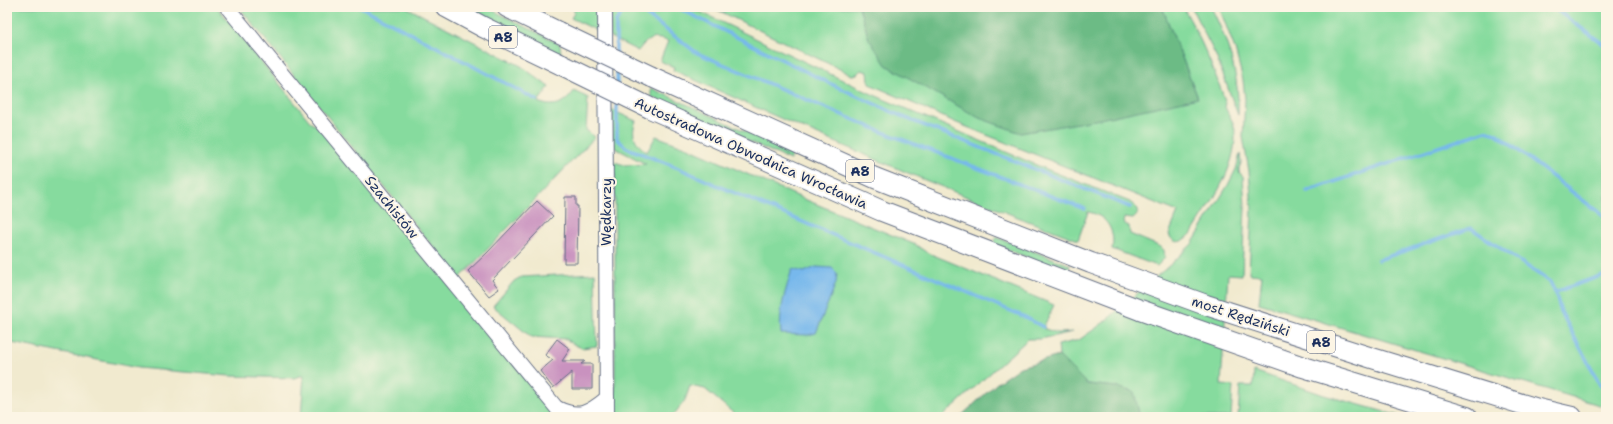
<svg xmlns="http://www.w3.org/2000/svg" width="1613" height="424" font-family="'Shantell Sans',sans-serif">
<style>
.green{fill:#86db9e;stroke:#50857e}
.forest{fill:#6cbb85;stroke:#447572}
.water{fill:#77b8ec;stroke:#4974a5}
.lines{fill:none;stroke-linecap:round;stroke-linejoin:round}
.stream{stroke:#77b8ec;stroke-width:3.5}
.building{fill:#c992bf}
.tertiary-casing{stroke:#667086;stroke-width:16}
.motorway-casing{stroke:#667086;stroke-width:22}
.tertiary{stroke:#fff;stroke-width:14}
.motorway{stroke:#fff;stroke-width:20}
.motorway-bridge-casing{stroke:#667086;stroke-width:22;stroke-linecap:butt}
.motorway-bridge{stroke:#fff;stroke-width:20}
.labels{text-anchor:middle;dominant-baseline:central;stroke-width:4;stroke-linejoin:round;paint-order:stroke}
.shield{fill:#fcf5e5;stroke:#5e6a86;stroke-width:1}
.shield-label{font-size:13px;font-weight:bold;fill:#1b2f5e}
.street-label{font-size:14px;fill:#1b2f5e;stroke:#fcf5e5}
</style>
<rect width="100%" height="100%" fill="#fcf5e5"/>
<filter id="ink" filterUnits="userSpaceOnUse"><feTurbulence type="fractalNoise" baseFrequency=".025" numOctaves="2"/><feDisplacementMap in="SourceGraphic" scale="8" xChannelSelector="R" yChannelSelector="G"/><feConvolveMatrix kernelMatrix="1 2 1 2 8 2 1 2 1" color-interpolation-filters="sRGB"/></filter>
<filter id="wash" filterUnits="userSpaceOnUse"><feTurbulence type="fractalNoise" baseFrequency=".012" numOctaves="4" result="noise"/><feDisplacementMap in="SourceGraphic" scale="16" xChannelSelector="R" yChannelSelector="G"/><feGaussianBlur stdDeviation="0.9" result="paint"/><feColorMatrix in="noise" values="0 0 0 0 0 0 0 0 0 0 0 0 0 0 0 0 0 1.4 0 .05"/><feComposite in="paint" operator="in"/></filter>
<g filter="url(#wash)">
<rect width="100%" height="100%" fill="#f1eacf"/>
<g class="green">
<path d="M7,7H217L312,124L317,125L559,417H301L304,375L294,378L230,376L138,368L7,342Z"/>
<path d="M239,7H406L521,66L549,87L538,102C552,108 565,105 574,91L588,98L586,130L595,137L459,279Z"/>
<path d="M467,7H486L560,44L561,54Z"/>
<path d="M574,7H596L598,31L571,18L574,13Z"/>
<path d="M610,7H690L874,95L1041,167L1130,202L1138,209C1138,213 1137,216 1133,219L1124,218L1123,223L1129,226L1130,234L1161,247L1164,250L1165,258L1157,266L1112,249C1116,231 1106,215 1088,212L1078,240C941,189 806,131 673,70L674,67L660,61L668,41C652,36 648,38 638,51L610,37Z"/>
<path d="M711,7H859L869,39L1198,98L1162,7H1183C1201,38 1214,70 1226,103L1225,107C1229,116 1235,123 1235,133C1236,170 1211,202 1192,233C1186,240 1174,248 1169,234L1178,212L957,123L872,85L869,81L868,72L861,70L857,74L852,75Z"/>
<path d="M1191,7H1211C1228,41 1240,77 1238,115L1216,56Z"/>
<path d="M1219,7H1606V407L1259,303L1262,275L1249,274L1252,209L1249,171L1243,137L1245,99L1243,80L1235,49Z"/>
<path d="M651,88L793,153L790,160L651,97Z"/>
<path d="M612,110L636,121C630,135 636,144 647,152L656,136L688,148L804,199L916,245L926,252L1047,302L1054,305L1044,326L1045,329L1058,333L1073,332L1041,339H1028L942,417H738L705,389L690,386L685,400L672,417H615V176L614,162L625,165L646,164L615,148L612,139Z"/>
<path d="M1240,154L1241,163L1239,168V172L1243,176L1245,207L1242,275L1228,274L1221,385L1233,386L1231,417H1140L1137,408L1116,387L1087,384L1059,356L1058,345L1079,340L1103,323L1171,264L1192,244L1228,185L1236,169Z"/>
<path d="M996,237L1070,265L1067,273L993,244Z"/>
<path d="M595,273L597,346L582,348L575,345L566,339L531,337L493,306L514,281L521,277Z"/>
<path d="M1254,371L1324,395L1403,417H1238L1240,386H1253Z"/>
</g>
<g class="forest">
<path d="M859,7H1162L1198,98L1095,120L1021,133L979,118L886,65L869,39Z"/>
<path d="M1059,356L1087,384L1116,387L1134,392L1140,417H960L997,383L1020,367Z"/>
</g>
<path class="water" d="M816,267L832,268L837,273L836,283L816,333L808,335L781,334C778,311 786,290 792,269L804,272Z"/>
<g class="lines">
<g class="stream">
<path d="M361,7L537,100"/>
<path d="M636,7L697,53L880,131L1085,209"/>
<path d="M676,7L829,83L903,117L1130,207"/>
<path d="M1552,7L1606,46"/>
<path d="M616,53V22L626,7"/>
<path d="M617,67V85"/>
<path d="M617,99V139L627,148L676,167L723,188L1025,317L1043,327"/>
<path d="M1307,191L1486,131L1497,134L1606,218"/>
<path d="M1378,260L1471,228L1550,282L1555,292L1561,312L1606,396"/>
<path d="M1555,292L1606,274"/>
</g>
</g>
<g id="blocks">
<g class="building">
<path d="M565,197H576V206H578L577,263H564Z"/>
<path d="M537,201L553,216L492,280L499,289L489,296L468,271L487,253Z"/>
<path d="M557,339L570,349L562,361H585L581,364H592V389H572V372L553,388L540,371L553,360L545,355Z"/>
</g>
</g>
</g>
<g filter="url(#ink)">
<use href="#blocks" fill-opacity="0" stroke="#667086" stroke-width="1"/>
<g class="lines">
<defs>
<g id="tertiary">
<path d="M227,7L564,417"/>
<path d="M605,7L607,417"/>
<path d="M557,408C579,419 589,413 607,398"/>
</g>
<g id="motorway">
<path d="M446,7L483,27L562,65"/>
<path d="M507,7L558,32"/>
<path d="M652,77L875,178L1091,263L1206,305L1372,358L1538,409L1572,417"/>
<path d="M650,108L882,211L1140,310L1303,367L1467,417"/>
</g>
</defs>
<use href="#tertiary" class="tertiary-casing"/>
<use href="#motorway" class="motorway-casing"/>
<use href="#tertiary" class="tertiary"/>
<use href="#motorway" class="motorway"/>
<defs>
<g id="motorway-bridge">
<path d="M558,32L652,77"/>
<path d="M562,65L650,108"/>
</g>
</defs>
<use href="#motorway-bridge" class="motorway-bridge-casing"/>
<use href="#motorway-bridge" class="motorway-bridge"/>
</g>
</g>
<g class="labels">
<g class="shield">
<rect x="489" y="26" width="28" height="22" rx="3"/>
<rect x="846" y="160" width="28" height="22" rx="3"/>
<rect x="1307" y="331" width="28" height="22" rx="3"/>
</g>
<g class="shield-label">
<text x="503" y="37">A8</text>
<text x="860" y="171">A8</text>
<text x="1321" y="342">A8</text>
</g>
<g class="street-label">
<text transform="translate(751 153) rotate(24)">Autostradowa Obwodnica Wrocławia</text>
<text transform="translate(392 207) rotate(51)">Szachistów</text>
<text transform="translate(606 212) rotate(-90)">Wędkarzy</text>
<text transform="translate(1241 316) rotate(18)">most Rędziński</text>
</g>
</g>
<rect width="1613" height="424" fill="none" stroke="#fcf5e5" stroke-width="24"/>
</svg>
